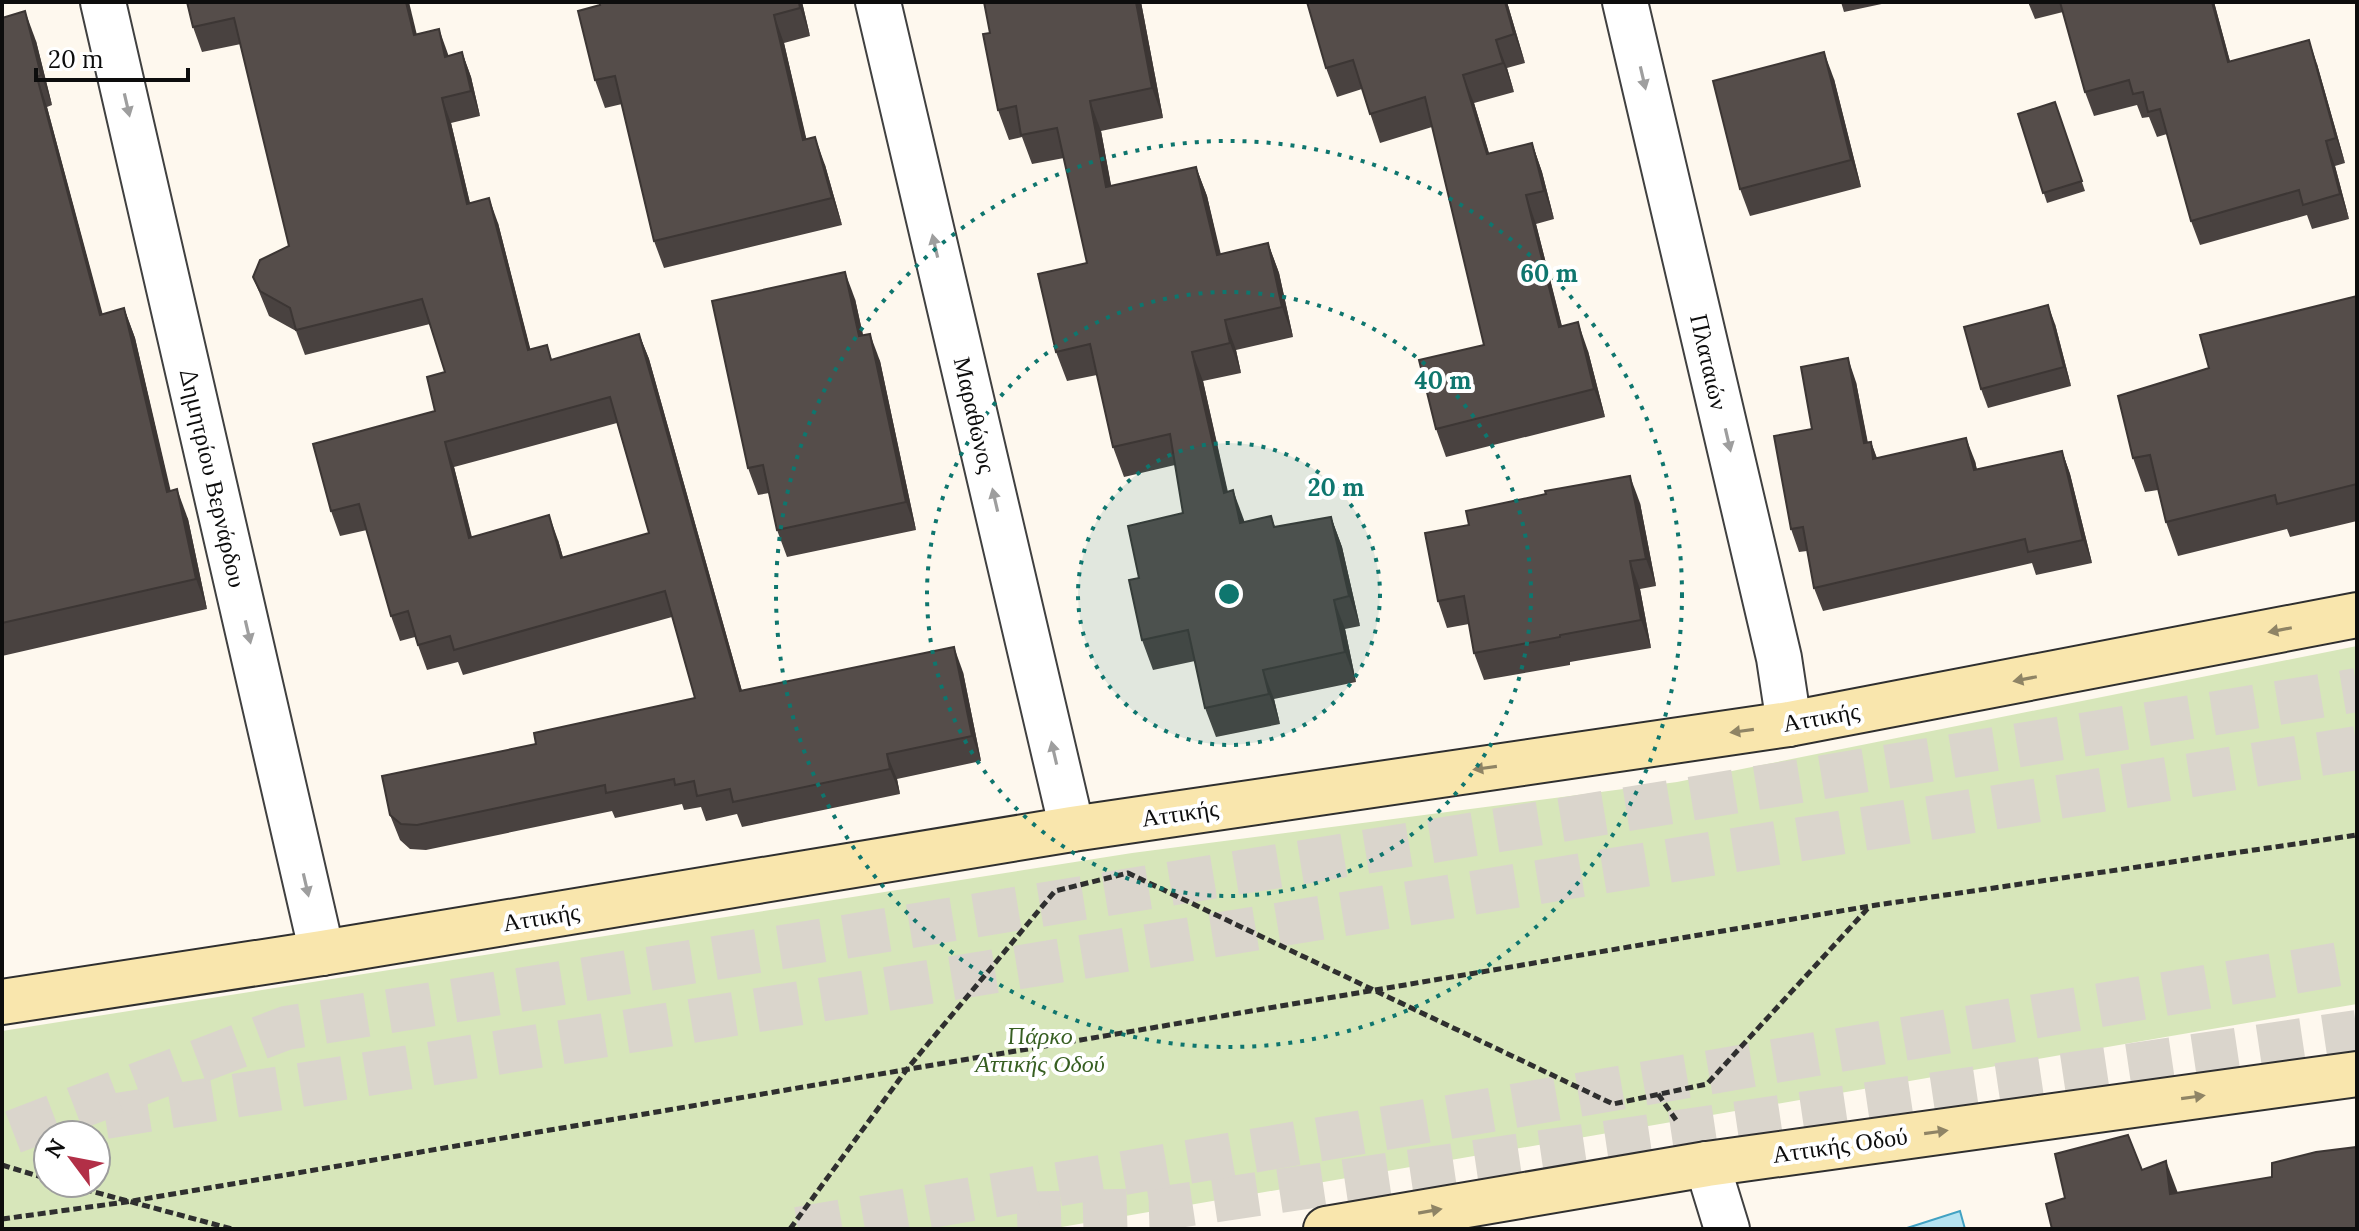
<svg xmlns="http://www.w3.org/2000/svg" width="2359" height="1231" font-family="Lora,serif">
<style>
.green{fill:#d7e6ba;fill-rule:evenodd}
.water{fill:#b6e3f1;stroke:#42a2c3;stroke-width:2}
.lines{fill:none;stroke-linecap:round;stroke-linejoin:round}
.motorway-tunnel{stroke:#dad5cc;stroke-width:44;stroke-dasharray:44 22;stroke-linecap:butt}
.minor-casing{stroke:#404040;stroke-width:48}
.secondary-casing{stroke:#2f2f2f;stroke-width:48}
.path{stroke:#2f2f2f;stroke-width:5;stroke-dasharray:8 4;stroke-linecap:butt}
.minor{stroke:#fff;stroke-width:44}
.secondary{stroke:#f9e6ad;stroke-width:44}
.wall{fill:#494240;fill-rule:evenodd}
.shaded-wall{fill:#3c3634}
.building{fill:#554d4a;stroke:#3c3634;stroke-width:2;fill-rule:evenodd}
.oneway{fill:#9e9e9e}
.oneway2{fill:#8f8465}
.ring{fill:none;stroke:#0f766e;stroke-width:4;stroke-dasharray:4 8}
.labels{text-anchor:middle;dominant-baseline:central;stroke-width:8;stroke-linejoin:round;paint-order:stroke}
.street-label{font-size:24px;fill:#0d0d0d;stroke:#fff}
.park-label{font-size:24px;font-style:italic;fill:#375f22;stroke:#fff}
.centre{fill:#0f766e;stroke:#fff;stroke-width:4}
.ring-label{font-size:24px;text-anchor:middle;font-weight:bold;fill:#0f766e;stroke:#fff;stroke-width:8;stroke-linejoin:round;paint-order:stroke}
</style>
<rect width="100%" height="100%" fill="#fef8ee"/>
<path class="green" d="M2357,646V1004L1050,1229H2V1031L1132,853L1677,782ZM48,1135H96V1183H48Z"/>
<path class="water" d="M1960,1211L1965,1229H1904Z"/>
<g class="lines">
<g class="motorway-tunnel">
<path d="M105,1117L2357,748"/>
<path d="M13,1132L286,1028L2357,690"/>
<path d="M1017,1214L1150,1210L2357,1032"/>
<path d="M798,1229L2357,961"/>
</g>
<defs>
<g id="minor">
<path d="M103,2L322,953"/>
<path d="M878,2L1072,829"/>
<path d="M1625,2L1779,658L1789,724"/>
<path d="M1707,1164L1727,1229"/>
</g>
<g id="secondary">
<path d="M2,1002L322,953L1072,829L1789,724L2357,615"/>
<path d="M1326,1229L1707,1164L2357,1074"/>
</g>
</defs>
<use href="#minor" class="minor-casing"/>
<use href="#secondary" class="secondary-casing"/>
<g class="path">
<path d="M1658,1094L1676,1120"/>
<path d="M2,1165L48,1179"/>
<path d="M61,1183L232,1229"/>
<path d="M2,1219L126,1202L1870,906L2357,835"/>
<path d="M790,1229L907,1069L1055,891L1128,873L1613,1104L1707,1084L1870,906"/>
</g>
<use href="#minor" class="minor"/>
<use href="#secondary" class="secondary"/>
</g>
<g class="wall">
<path d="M187,2L417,34L448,56L462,52L471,77L480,116L451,123L470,203L498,223L530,349L547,345L552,360L639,334L649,359L742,691L963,672L981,761L897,779L900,794L742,827L737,814L706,821L701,807L684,810L682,804L615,818L612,811L426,850L410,849L400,840L390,815L536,744L695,698L672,617L463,675L458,662L427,670L415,637L400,641L391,616L367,530L340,536L331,511L435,411L445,372L430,324L305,355L296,331L269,316L253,277L289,246L241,44L202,52L193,27ZM617,423L649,533L563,557L558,540L472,537L454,467Z"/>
<path d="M802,2L810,36L784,43L806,139L825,165L842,225L664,268L654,241L622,104L605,108L595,80Z"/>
<path d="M984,2H1141L1163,118L1101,131L1111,186L1196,167L1207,196L1220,254L1268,243L1279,273L1293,337L1236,350L1241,373L1203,381L1228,492L1244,522L1271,516L1275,527L1331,517L1342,547L1360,626L1345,629L1356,682L1274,699L1280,724L1216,737L1205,708L1195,661L1153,670L1142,640L1139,578L1183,513L1175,465L1124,477L1113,447L1097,375L1067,381L1056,352L1087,263L1064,158L1032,164L1022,137L1009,140L998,110L990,33Z"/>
<path d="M1307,2H1507L1525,63L1507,68L1514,92L1474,103L1489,154L1532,143L1542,172L1554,219L1536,224L1562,326L1588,351L1605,417L1446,457L1436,429L1484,345L1432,127L1380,143L1362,89L1337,97L1326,68Z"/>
<path d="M1841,2H1891L1844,12Z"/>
<path d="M2028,2H2214L2230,62L2317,64L2345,163L2335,166L2349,219L2312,229L2307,215L2200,245L2191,221L2167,134L2157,137L2149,117L2142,118L2137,105L2094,116L2085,92L2063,12L2035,19Z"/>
<path d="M2,18L36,41L52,105L47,107L102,314L124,308L135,338L170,491L188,519L207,609L2,656Z"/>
<path d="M1834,79L1861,187L1750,216L1740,189Z"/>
<path d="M2055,102L2085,191L2047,203L2018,114Z"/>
<path d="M2357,296V521L2290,537L2287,529L2178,556L2166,522L2158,490L2145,492L2133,458L2209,368Z"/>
<path d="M855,299L863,335L880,361L916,530L787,557L777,530L769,493L758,495L748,468Z"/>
<path d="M2055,324L2071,386L1988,408L1981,389Z"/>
<path d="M1856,382L1868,443L1871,442L1877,458L1975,461L1977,470L2062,451L2070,474L2092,563L2036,575L2032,563L1823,611L1814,588L1807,551L1799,552L1791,529L1812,429Z"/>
<path d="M1640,503L1656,586L1640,589L1651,648L1570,662V665L1484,680L1474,653L1469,624L1447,628L1438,601Z"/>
</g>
<g class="shaded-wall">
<path d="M406,2H409L423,60L414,35Z"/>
<path d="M799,2H802L810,36L800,8Z"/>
<path d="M1136,2H1141L1163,118L1152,88Z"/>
<path d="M1505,2H1507L1525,63L1514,34Z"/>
<path d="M2212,2H2214L2237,87L2228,62Z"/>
<path d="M25,11L36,41L52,105L41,75Z"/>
<path d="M774,15L784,43L813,167L803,140Z"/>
<path d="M439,29L448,54L454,82L445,57Z"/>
<path d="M1496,40L1507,68L1514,92L1503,63Z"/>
<path d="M2309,40L2317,64L2345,163L2336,138Z"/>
<path d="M462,52L471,77L480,116L471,91Z"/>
<path d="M1824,52L1834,79L1861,187L1851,160Z"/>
<path d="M1463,75L1474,103L1498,183L1487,154Z"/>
<path d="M37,77L47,107L111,345L100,315Z"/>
<path d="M442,98L451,123L476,229L467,204Z"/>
<path d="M1090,101L1101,131L1117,217L1106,187Z"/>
<path d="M815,137L825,165L842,225L832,198Z"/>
<path d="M2326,141L2335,166L2349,219L2340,194Z"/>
<path d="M1532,143L1542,172L1554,219L1544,191Z"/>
<path d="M1196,167L1207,196L1228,284L1217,255Z"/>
<path d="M1526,195L1536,224L1569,355L1559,327Z"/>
<path d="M489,198L498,223L537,375L528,350Z"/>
<path d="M1268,243L1279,273L1293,337L1282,307Z"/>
<path d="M845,272L855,299L869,363L859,336Z"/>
<path d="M2048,305L2055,324L2071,386L2064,367Z"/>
<path d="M124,308L135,338L178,522L167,492Z"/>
<path d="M1225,320L1236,350L1241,373L1230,343Z"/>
<path d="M1578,322L1588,351L1605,417L1594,389Z"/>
<path d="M639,334L649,359L749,716L740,691Z"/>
<path d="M870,334L880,361L916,530L906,502Z"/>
<path d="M1192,352L1203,381L1234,522L1224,493Z"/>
<path d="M1848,358L1856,382L1872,467L1864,443Z"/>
<path d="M1966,438L1975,461L1982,494L1974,470Z"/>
<path d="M445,442L454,467L478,563L469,538Z"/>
<path d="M1871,442L1879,465L1873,459Z"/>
<path d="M2062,451L2070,474L2092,563L2083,540Z"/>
<path d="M1630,476L1640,503L1656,586L1646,559Z"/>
<path d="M177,489L188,519L207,609L196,579Z"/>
<path d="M1233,490L1244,520L1251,553L1240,523Z"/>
<path d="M549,515L558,540L570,583L561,558Z"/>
<path d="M1331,517L1342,547L1360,626L1349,596Z"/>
<path d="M1630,561L1640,589L1651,648L1641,620Z"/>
<path d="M1334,600L1345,629L1356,682L1345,652Z"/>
<path d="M954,647L963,672L981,761L972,736Z"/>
<path d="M1263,670L1274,699L1280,724L1269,694Z"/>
<path d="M887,754L897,779L900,794L890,769Z"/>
<path d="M2166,1161L2182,1204L2170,1194Z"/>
</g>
<g class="building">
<path d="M187,2H406L414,35L439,29L445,57L462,52L471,91L442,98L467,204L489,198L528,350L547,345L551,360L639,334L740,691L954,647L972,736L887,754L890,769L733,802L730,789L697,796L694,781L675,785L674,779L606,793L605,785L417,825L401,824L390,815L382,776L536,744L534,733L695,698L665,591L454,650L450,636L418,645L408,611L391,616L359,504L331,511L313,444L435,411L427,377L445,372L422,299L296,330L290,308L260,291L253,277L260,260L289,246L234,18L193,27ZM610,397L649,533L561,558L549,515L469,538L445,442Z"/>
<path d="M599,2H799L800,8L774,15L803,140L815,137L832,198L654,241L615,76L595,80L578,11L600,5Z"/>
<path d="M984,2H1136L1152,88L1090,101L1106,187L1196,167L1217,255L1268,243L1282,307L1225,320L1230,343L1192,352L1224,493L1233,490L1240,523L1271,516L1274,527L1331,517L1349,596L1334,600L1345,652L1263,670L1269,694L1205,708L1188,630L1142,640L1129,580L1139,578L1128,526L1183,513L1170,434L1113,447L1090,344L1056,352L1038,274L1087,263L1057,128L1021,135L1016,106L998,110L983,34L990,33Z"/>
<path d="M1307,2H1505L1514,34L1496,40L1503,63L1463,75L1487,154L1532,143L1544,191L1526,195L1559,327L1578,322L1594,389L1436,429L1419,360L1484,345L1425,97L1370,114L1353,60L1326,68Z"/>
<path d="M2060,2H2212L2228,62L2309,40L2336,138L2326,141L2340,194L2303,205L2299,190L2191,221L2160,109L2148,112L2143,92L2133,94L2129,80L2085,92Z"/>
<path d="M25,11L41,75L37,77L100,315L124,308L167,492L177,489L196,579L2,623V18Z"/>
<path d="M1824,52L1851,160L1740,189L1713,81Z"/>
<path d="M2055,102L2082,181L2043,193L2018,114Z"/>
<path d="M845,272L859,336L870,334L906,502L777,530L763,465L748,468L712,301Z"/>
<path d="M2357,296V484L2277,504L2275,495L2166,522L2150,455L2133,458L2118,396L2209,368L2200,335Z"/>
<path d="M2048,305L2064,367L1981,389L1964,327Z"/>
<path d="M1848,358L1864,443L1871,442L1873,459L1966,438L1974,470L2062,451L2083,540L2028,552L2025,539L1814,588L1803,527L1791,529L1774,436L1812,429L1801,367Z"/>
<path d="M1630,476L1646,559L1630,561L1641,620L1560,635V637L1474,653L1464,596L1438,601L1425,533L1469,525L1466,511L1546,494L1545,491Z"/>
<path d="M2128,1135L2142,1170L2166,1161L2170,1194L2272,1177V1163L2316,1152L2357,1147V1229H2052L2046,1204L2065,1198L2055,1154Z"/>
</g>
<defs><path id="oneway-solid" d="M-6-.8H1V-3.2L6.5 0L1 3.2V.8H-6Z" transform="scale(2)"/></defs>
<g class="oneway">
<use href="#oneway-solid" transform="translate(1643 78) rotate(77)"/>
<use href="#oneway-solid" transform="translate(127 105) rotate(77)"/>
<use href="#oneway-solid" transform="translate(935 246) rotate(-103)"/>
<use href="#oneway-solid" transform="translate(1728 440) rotate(77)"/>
<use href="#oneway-solid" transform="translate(995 500) rotate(-103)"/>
<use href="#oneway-solid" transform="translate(248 632) rotate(77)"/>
<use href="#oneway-solid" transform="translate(1054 753) rotate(-103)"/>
<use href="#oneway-solid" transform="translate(306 885) rotate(77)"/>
</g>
<g class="oneway2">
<use href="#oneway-solid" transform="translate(2280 630) rotate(169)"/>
<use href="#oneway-solid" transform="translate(2025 679) rotate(169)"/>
<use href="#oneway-solid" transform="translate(1742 731) rotate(172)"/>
<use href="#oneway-solid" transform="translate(1485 768) rotate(172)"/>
<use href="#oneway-solid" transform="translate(2193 1097) rotate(-8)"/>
<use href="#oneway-solid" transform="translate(1936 1132) rotate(-8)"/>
<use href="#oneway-solid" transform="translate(1430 1211) rotate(-10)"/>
</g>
<circle cx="1229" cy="594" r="151" fill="#0f766e" fill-opacity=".12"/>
<g class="ring">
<circle cx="1229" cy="594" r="151"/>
<circle cx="1229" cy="594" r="302"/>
<circle cx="1229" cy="594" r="453"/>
</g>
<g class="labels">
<g class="street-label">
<text transform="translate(1709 362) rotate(77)">Πλαταιών</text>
<text transform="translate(975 415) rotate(77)">Μαραθώνος</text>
<text transform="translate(213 478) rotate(77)">Δημητρίου Βερνάρδου</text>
<text transform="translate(1821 717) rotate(-10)">Αττικής</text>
<text transform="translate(1180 813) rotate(-8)">Αττικής</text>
<text transform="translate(541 917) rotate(-9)">Αττικής</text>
<text transform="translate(1840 1145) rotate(-8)">Αττικής Οδού</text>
</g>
<g class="park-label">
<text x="1040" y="1035">Πάρκο<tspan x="1040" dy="28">Αττικής Οδού</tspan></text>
</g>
</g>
<circle cx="1229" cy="594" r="12" class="centre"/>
<g class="ring-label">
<text x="1549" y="282">60 m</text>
<text x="1443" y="389">40 m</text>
<text x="1336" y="496">20 m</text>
</g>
<rect width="2359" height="1231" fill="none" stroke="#0d0d0d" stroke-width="8"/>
<g transform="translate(72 1159) rotate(302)"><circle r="38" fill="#ffffff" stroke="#9e9e9e" stroke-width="2"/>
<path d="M0-6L14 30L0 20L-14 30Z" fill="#b22f47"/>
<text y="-12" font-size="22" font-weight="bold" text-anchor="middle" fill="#0d0d0d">N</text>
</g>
<path d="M36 68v12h152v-12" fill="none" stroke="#0d0d0d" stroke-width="4"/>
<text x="48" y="68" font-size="24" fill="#0d0d0d" stroke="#ffffff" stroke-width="6" paint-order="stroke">20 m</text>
</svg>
